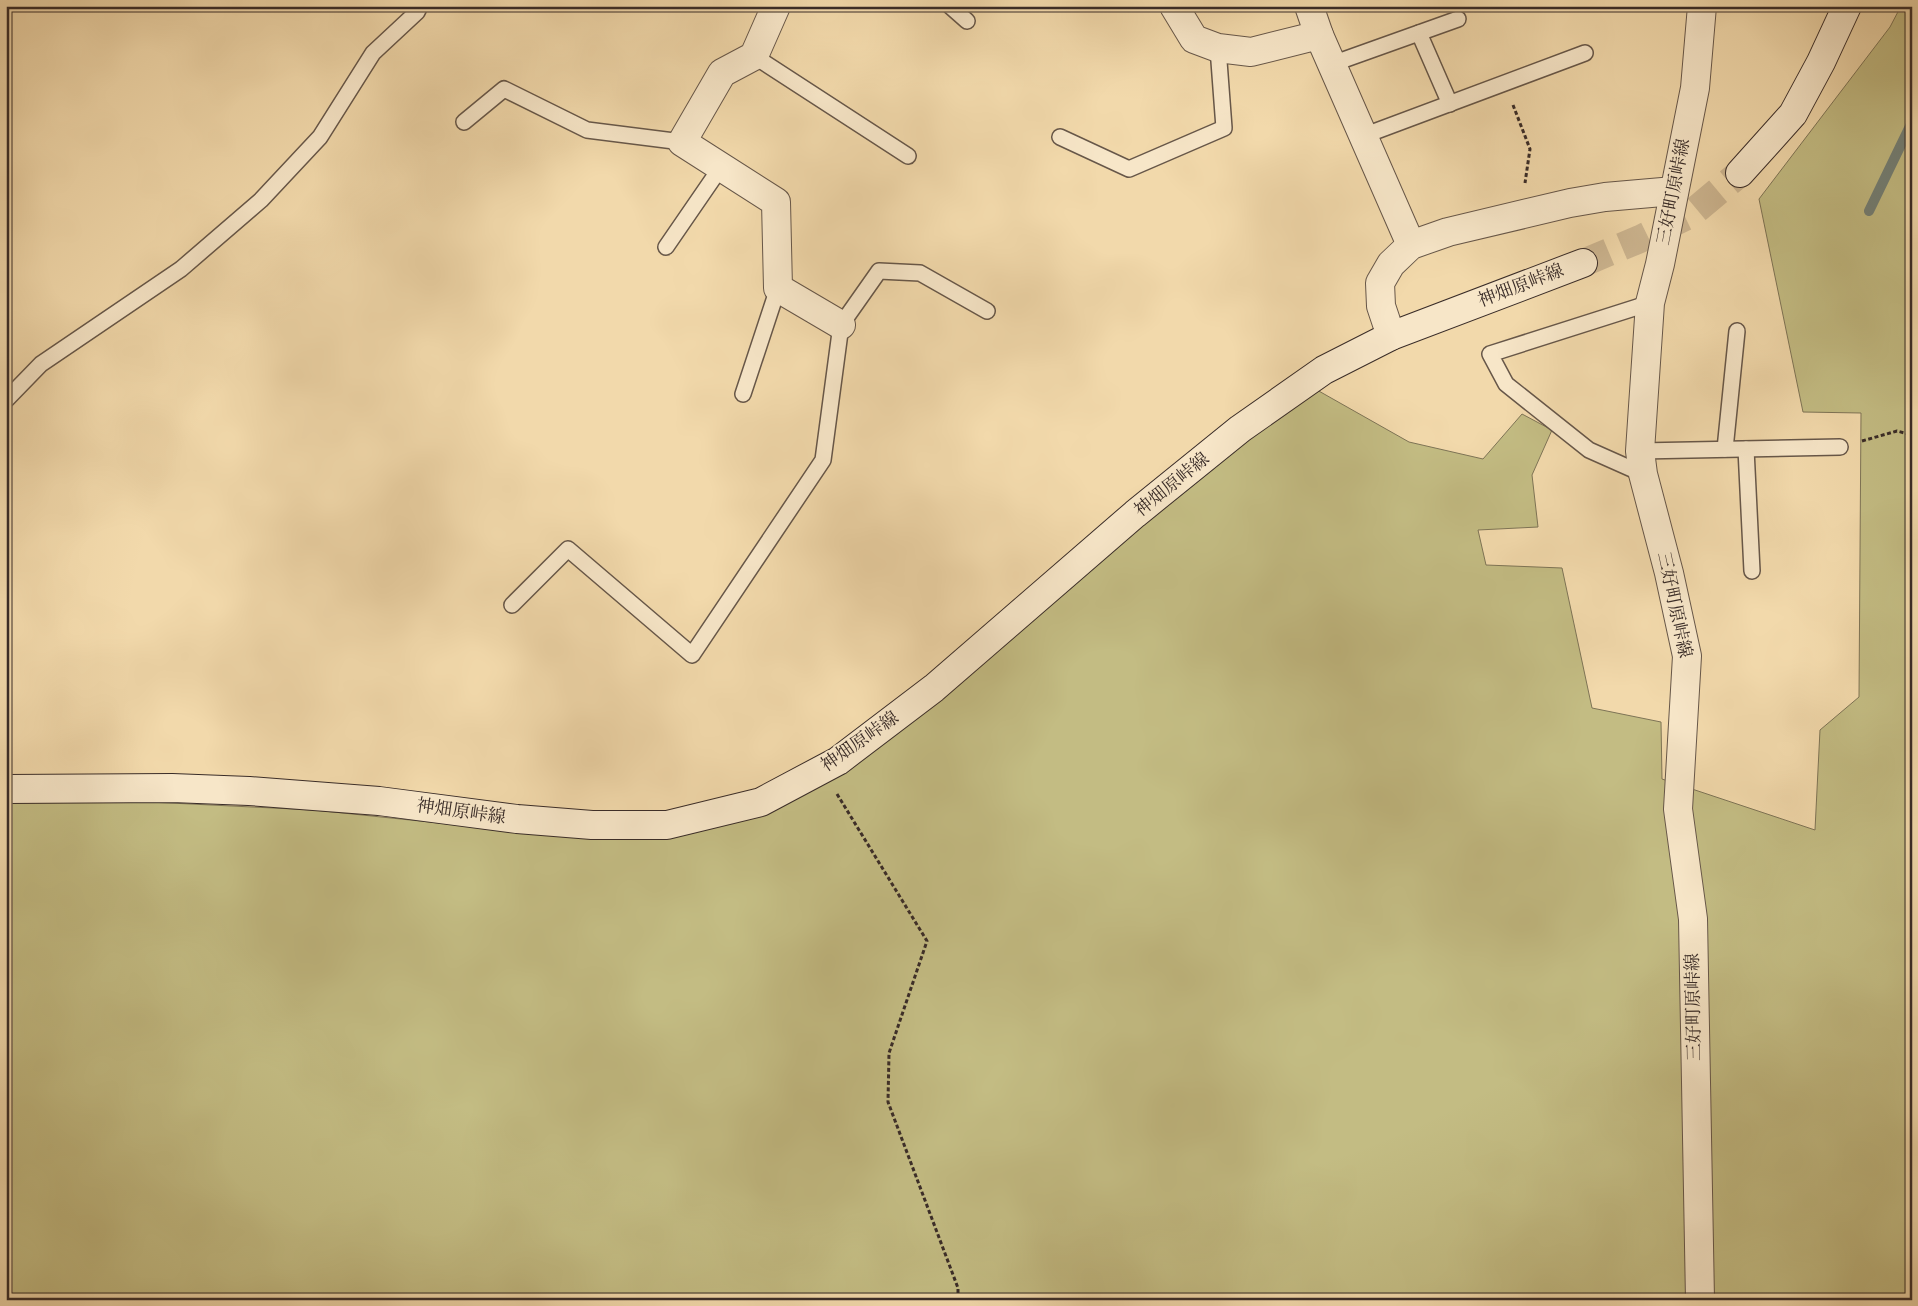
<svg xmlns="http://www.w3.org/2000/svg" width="1918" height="1306" font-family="'Old Standard TT','Noto Serif JP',serif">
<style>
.green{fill:#c3bc83;stroke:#7e7456}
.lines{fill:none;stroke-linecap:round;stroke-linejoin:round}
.stream{stroke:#748178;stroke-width:10}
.secondary-tunnel{stroke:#cdb691;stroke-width:28;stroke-dasharray:28 14;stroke-linecap:butt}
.lane-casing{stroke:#675749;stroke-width:18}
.street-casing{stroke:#675749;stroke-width:30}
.secondary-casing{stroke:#392c28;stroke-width:30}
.path{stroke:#392c28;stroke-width:3;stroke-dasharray:4 2.5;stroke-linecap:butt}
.lane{stroke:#f7e6c8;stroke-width:15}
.street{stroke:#f7e6c8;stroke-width:28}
.secondary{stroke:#f7e6c8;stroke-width:28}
.labels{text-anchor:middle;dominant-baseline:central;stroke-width:4;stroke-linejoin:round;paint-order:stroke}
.street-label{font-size:18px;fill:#392c28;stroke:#f7e6c8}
</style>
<rect width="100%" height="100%" fill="#f2d9ab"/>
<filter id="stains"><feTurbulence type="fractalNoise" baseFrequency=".004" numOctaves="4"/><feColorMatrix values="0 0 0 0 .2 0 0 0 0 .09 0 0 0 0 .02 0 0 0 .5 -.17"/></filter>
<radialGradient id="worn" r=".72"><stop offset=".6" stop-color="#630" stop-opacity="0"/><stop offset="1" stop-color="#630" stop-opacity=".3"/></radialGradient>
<path class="green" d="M1901,6H1912V1300H6V803L87,799L314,810L506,830L748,814L1245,436L1317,390L1409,442L1483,459L1522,414L1552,430L1532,475L1538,527L1478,530L1486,565L1562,568L1592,708L1661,722L1662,779L1815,830L1820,730L1859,697L1861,413L1803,412L1759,199L1890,27Z"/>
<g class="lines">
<path class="stream" d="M1869,211L1912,122"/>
<path class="secondary-tunnel" d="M1583,263L1640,239L1691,214L1740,173"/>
<defs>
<g id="lane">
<path d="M950,6L967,21"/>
<path d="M1419,33L1450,104"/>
<path d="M754,56L908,156"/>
<path d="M1332,64L1458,19"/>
<path d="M464,122L504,89L587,130L682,142"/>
<path d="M1363,136L1585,53"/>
<path d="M1060,137L1129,169L1224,128L1218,48"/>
<path d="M666,247L721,167"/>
<path d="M743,394L778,288"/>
<path d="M6,400L41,364L181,269L261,200L320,137L373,53L417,12L420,6"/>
<path d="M1725,449L1737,331"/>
<path d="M1746,449L1752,571"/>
<path d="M1640,451L1840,447"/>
<path d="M1643,474L1589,450L1506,384L1490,354L1650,303"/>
<path d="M512,605L568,549L692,655L823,460L841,325L879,271L920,273L987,311"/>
</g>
<g id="street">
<path d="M776,6L754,56L722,73L682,142L776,202L778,288L841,325"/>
<path d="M1174,6L1194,39L1218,48L1251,52L1319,35"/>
<path d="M1309,6L1319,35L1411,245"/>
<path d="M1391,336L1381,306L1380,283L1391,264L1411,245L1448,232L1570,203L1605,197L1674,191"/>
<path d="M1700,1300L1693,919L1678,809L1687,656L1669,573L1643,474L1640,451L1650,303L1660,264L1695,88L1702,6"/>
</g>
<g id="secondary">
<path d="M1740,173L1793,114L1821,62L1847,6"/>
<path d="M6,789L172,788L249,791L379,801L517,819L592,825H667L761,802L838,761L934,688L1135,514L1240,429L1324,370L1391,336L1583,263"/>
</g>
</defs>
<use href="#lane" class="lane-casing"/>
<use href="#street" class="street-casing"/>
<use href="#secondary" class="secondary-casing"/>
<g class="path">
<path d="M1513,105L1530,149L1525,183"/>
<path d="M1862,441L1897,431L1912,435"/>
<path d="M837,794L927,941L889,1053L888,1102L958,1288V1300"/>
</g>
<use href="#lane" class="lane"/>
<use href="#street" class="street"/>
<use href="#secondary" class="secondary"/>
</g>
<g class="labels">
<g class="street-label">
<text transform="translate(1674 192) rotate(-79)">三好町原峠線</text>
<text transform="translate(1521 286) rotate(-21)">神畑原峠線</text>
<text transform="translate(1172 485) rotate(-39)">神畑原峠線</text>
<text transform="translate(1674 605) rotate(78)">三好町原峠線</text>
<text transform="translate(860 742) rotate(-35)">神畑原峠線</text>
<text transform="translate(461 812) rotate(8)">神畑原峠線</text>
<text transform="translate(1694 1007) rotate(-91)">三好町原峠線</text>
</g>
</g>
<rect width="1918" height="1306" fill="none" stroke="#f2d9ab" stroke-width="25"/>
<rect x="8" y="8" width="1903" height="1291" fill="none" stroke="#392c28" stroke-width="2.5"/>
<rect x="12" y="12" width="1893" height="1281" fill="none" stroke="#392c28"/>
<rect width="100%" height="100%" filter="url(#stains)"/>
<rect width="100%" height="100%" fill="url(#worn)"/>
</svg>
